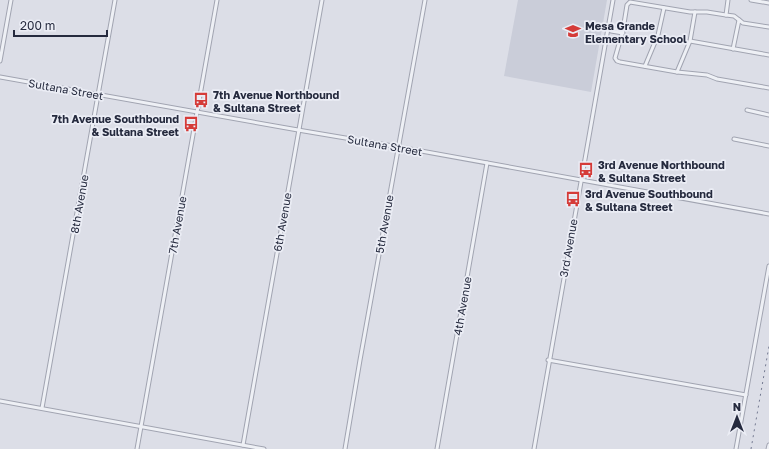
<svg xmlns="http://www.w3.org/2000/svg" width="769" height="449" font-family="'Golos Text',sans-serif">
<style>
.built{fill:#cacdd9}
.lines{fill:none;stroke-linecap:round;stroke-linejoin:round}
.minor-casing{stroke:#a1a4b1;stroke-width:5}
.minor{stroke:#eef0f5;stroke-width:3}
.rail{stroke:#747a91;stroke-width:1;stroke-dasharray:2 4;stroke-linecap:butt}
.labels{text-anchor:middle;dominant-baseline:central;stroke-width:3.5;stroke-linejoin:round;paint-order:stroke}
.poi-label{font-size:11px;font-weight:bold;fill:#252a3e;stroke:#ebedf5;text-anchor:start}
.street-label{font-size:11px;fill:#252a3e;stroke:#ebedf5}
</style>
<rect width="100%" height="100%" fill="#dcdee7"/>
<path class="built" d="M518,0H607L591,92L504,76Z"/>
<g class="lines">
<defs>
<g id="minor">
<path d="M751,0L769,3"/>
<path d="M726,15L728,0"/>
<path d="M769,27L743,23L734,16L726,15L707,12H690L630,2L627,5L623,30L615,58L617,61L620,62L677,72L707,75L717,79L769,88"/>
<path d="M608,28L611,31L623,33"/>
<path d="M608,28L623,30"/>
<path d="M690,41L769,55"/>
<path d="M733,49L739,20"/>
<path d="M0,61L11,0"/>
<path d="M645,66L658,35L664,8"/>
<path d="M677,72L690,41L695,12"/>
<path d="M0,77L298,130L399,147L769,214"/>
<path d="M747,110L769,115"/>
<path d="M734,139L769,146"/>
<path d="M548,360L746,395"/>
<path d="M0,401L264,449"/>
<path d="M42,408L115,0"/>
<path d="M243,445L322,0"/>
<path d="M137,449L217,0"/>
<path d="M345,449L360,360L425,0"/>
<path d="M437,449L487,163"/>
<path d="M534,449L613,0"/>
<path d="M736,449L769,266"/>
<path d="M768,449L769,445"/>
</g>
</defs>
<use href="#minor" class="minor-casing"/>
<use href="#minor" class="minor"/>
<path class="rail" d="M751,449L769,346"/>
</g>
<defs>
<symbol id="school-bare" viewBox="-9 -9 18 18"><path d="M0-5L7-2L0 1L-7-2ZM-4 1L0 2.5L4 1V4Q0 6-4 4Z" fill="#d53b38" stroke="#ebedf5" stroke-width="2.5" paint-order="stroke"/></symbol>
<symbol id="bus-bare" viewBox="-9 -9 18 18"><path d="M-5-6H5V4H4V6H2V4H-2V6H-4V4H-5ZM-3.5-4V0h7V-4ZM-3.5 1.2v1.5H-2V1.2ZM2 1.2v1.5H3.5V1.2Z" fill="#d53b38" stroke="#ebedf5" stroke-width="2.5" paint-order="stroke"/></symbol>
</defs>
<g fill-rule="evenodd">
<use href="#school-bare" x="562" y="20" width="22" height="22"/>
<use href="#bus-bare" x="190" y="89" width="22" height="22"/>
<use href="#bus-bare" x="180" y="113" width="22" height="22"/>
<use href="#bus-bare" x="575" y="159" width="22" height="22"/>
<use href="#bus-bare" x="562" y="188" width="22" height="22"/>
</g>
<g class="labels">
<g class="poi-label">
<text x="585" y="25">Mesa Grande<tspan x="585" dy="13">Elementary School</tspan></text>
<text x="213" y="94">7th Avenue Northbound<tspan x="213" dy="13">&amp; Sultana Street</tspan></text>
<text x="179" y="118" text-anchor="end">7th Avenue Southbound<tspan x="179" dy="13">&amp; Sultana Street</tspan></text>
<text x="598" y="164">3rd Avenue Northbound<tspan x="598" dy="13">&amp; Sultana Street</tspan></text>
<text x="585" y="193">3rd Avenue Southbound<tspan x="585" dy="13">&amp; Sultana Street</tspan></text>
</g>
<g class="street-label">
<text transform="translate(66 89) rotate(10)">Sultana Street</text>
<text transform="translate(385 145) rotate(10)">Sultana Street</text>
<text transform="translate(79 204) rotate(-80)">8th Avenue</text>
<text transform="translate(282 222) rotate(-80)">6th Avenue</text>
<text transform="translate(384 224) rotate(-80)">5th Avenue</text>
<text transform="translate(177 225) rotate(-80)">7th Avenue</text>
<text transform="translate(568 248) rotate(-80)">3rd Avenue</text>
<text transform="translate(462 306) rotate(-80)">4th Avenue</text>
</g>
</g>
<g transform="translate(737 417)" stroke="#ebedf5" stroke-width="3" paint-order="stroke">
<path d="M0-3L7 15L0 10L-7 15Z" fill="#252a3e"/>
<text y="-6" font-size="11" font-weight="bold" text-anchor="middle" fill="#252a3e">N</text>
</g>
<path d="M14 30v6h93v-6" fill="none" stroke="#252a3e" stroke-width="2"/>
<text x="20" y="30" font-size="12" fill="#252a3e" stroke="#ebedf5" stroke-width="3" paint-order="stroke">200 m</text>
</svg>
